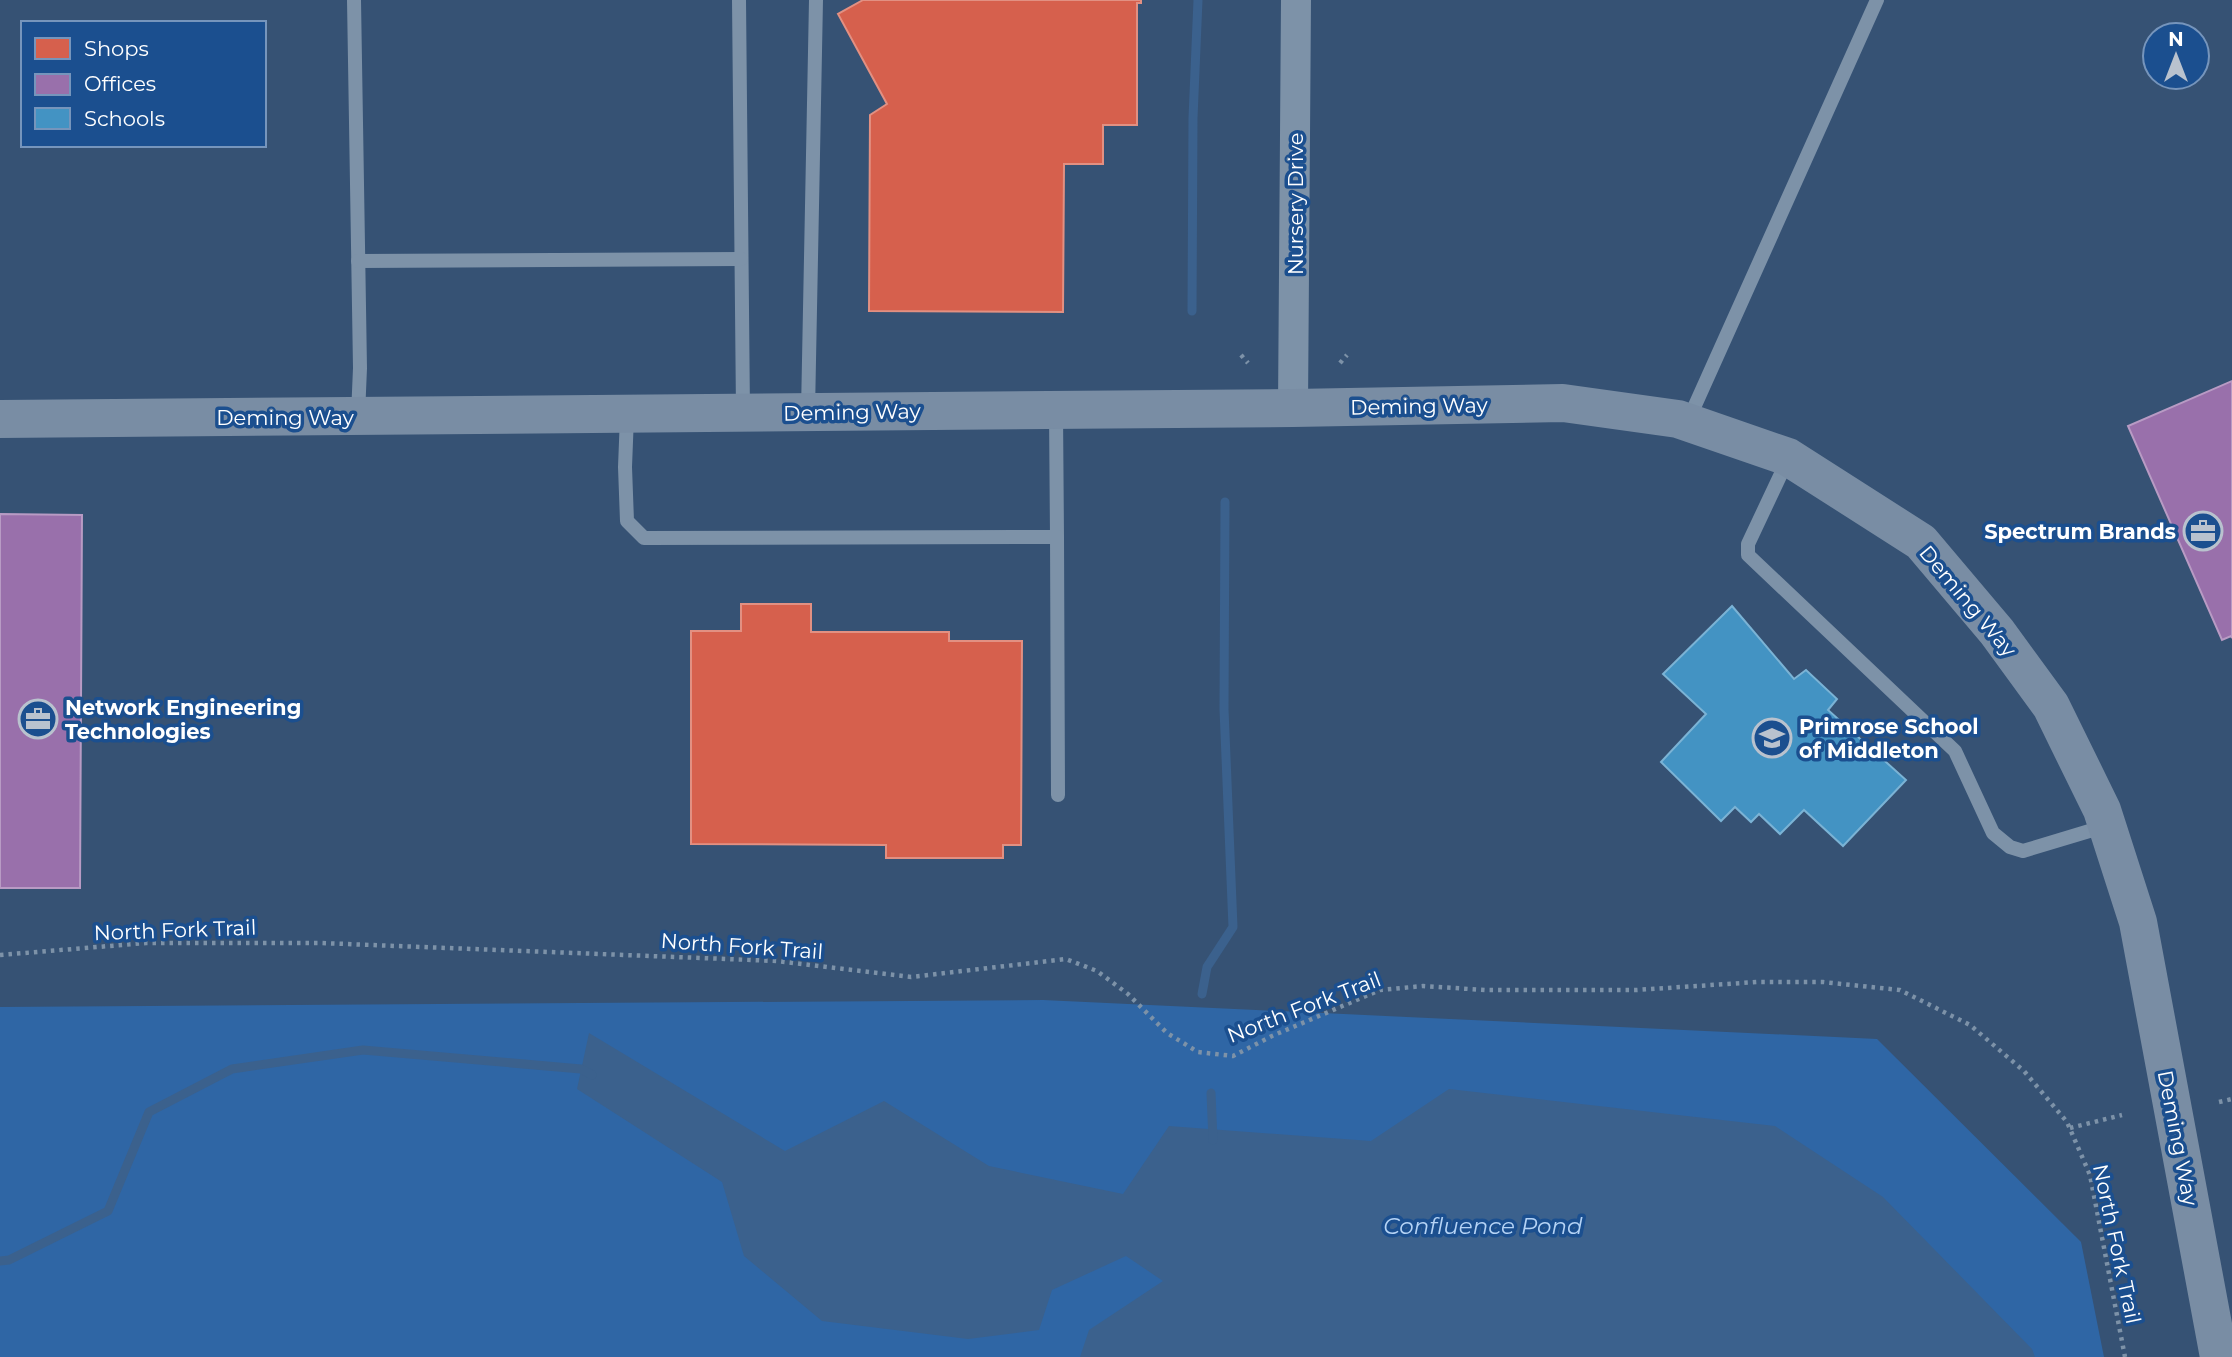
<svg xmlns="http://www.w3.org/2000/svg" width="2232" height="1357" font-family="Montserrat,sans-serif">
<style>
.green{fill:#2f66a5}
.water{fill:#3b618d}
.shops{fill:#d6604d;stroke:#e29082;stroke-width:2}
.offices{fill:#9970ab;stroke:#b89bc4;stroke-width:2}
.schools{fill:#4393c3;stroke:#7bb3d5;stroke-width:2}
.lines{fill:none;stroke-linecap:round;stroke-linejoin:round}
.stream{stroke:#3b618d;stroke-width:9}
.path{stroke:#7d92a8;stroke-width:4.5;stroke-dasharray:3.5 5;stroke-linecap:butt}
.lane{stroke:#7d92a8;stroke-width:14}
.street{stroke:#7d92a8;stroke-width:30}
.secondary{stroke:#798da4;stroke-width:38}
.labels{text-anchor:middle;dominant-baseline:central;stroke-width:7;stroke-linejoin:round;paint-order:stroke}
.street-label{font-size:21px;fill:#fff;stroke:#1b4f8f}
.poi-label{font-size:21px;font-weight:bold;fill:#fff;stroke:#1b4f8f;text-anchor:start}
.water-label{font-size:23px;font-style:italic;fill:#b5d3f5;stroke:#1b4f8f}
</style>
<rect width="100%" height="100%" fill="#365274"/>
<path class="green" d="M1043,1000L1877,1039L2081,1242L2104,1357H0V1007Z"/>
<path class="water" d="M589,1033L785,1151L884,1101L989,1166L1123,1194L1169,1126L1371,1141L1449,1089L1775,1126L1883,1197L2032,1349L2035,1357H1080L1089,1330L1163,1281L1126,1256L1052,1290L1039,1330L968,1339L822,1321L744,1256L722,1182L577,1089Z"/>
<g class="shops">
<path d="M863,0H1141V3H1137V125H1103V164H1064L1063,312L869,311L870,115L887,104L838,14Z"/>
<path d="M741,604H811V632H949V641H1022L1021,845H1003V858H886V845L691,844V631H741Z"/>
</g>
<g class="offices">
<path d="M2232,381V638L2231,636L2222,640L2128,426Z"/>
<path d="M0,514L82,515L80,888H0Z"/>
</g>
<path class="schools" d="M1732,606L1794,679L1806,670L1837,699L1828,710L1906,780L1843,846L1804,810L1780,834L1759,814L1751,822L1735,807L1721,821L1661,762L1706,714L1663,674Z"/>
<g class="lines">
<g class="stream">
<path d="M1192,311L1193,118L1198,0"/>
<path d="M1202,994L1207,967L1233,927L1224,709L1225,502"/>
<path d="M1211,1093L1213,1140"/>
<path d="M0,1261L9,1260L108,1211L149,1112L232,1069L363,1050L581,1069L592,1075"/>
</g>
<g class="path">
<path d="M1241,355L1248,363"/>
<path d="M1340,363L1347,355"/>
<path d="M0,955L146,943H321L777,961L911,977L1066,959L1097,971L1128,994L1167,1033L1198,1052L1233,1056L1272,1036L1380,990L1423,986L1485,990H1636L1757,982H1823L1900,990L1970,1025L2024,1071L2067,1122L2090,1175L2125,1357"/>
<path d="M2219,1102L2232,1099"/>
<path d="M2070,1128L2122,1115"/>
</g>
<g class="lane">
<path d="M354,0L360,368L358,415"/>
<path d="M739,0L743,412"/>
<path d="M358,261L741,259"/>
<path d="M808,412L816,0"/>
<path d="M1056,412L1057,537"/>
<path d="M627,416L625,467L627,521L644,538L1057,537L1058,795"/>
<path d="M1688,421L1877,0"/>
<path d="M1788,459L1748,544V555L1955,751L1993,833L2010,847L2023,851L2106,826"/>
</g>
<path class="street" d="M1293,408L1296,0"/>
<path class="secondary" d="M0,419L1293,408L1563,403L1678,419L1788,457L1921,542L1997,632L2051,706L2102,810L2138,922L2219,1357"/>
</g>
<defs>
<symbol id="office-ring" viewBox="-11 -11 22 22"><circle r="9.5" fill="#1b4f8f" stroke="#b9c2ce" stroke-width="1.5"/><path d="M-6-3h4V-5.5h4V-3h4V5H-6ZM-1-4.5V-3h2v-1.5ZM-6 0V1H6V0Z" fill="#b9c2ce"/></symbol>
<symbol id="school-ring" viewBox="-11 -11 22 22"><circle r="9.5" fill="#1b4f8f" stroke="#b9c2ce" stroke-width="1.5"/><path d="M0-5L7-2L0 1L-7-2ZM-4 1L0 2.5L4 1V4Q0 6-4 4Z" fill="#b9c2ce"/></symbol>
</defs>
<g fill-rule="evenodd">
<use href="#office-ring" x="2181" y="509" width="44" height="44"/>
<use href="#office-ring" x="16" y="697" width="44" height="44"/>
<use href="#school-ring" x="1750" y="716" width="44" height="44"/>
</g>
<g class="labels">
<g class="street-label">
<text transform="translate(1295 204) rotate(-90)">Nursery Drive</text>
<text transform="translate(1419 406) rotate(-1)">Deming Way</text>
<text transform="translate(852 412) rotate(-1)">Deming Way</text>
<text x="285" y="417">Deming Way</text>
<text transform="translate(1968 601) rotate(50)">Deming Way</text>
<text transform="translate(175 930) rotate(-2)">North Fork Trail</text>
<text transform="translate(742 946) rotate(4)">North Fork Trail</text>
<text transform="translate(1304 1007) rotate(-21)">North Fork Trail</text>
<text transform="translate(2178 1138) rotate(79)">Deming Way</text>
<text transform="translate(2117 1244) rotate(78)">North Fork Trail</text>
</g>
<g class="poi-label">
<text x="2176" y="531" text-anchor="end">Spectrum Brands</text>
<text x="65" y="707">Network Engineering<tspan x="65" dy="24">Technologies</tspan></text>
<text x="1799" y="726">Primrose School<tspan x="1799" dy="24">of Middleton</tspan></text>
</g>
<g class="water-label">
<text x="1483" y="1226">Confluence Pond</text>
</g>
</g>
<rect x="21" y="21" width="245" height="126" fill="#1b4f8f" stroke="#7695bc" stroke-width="2"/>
<rect x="35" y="38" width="35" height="21" fill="#d6604d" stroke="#7695bc" stroke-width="2"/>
<text x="84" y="56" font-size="21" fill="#ffffff">Shops</text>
<rect x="35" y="74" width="35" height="21" fill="#9970ab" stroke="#7695bc" stroke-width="2"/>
<text x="84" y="91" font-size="21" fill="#ffffff">Offices</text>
<rect x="35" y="108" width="35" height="21" fill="#4393c3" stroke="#7695bc" stroke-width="2"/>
<text x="84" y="126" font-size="21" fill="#ffffff">Schools</text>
<g transform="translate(2176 56)"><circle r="33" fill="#1b4f8f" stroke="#7695bc" stroke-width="2"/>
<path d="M0-5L12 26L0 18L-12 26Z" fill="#b9c2ce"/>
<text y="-10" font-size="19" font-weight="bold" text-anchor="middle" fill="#ffffff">N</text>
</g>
</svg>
